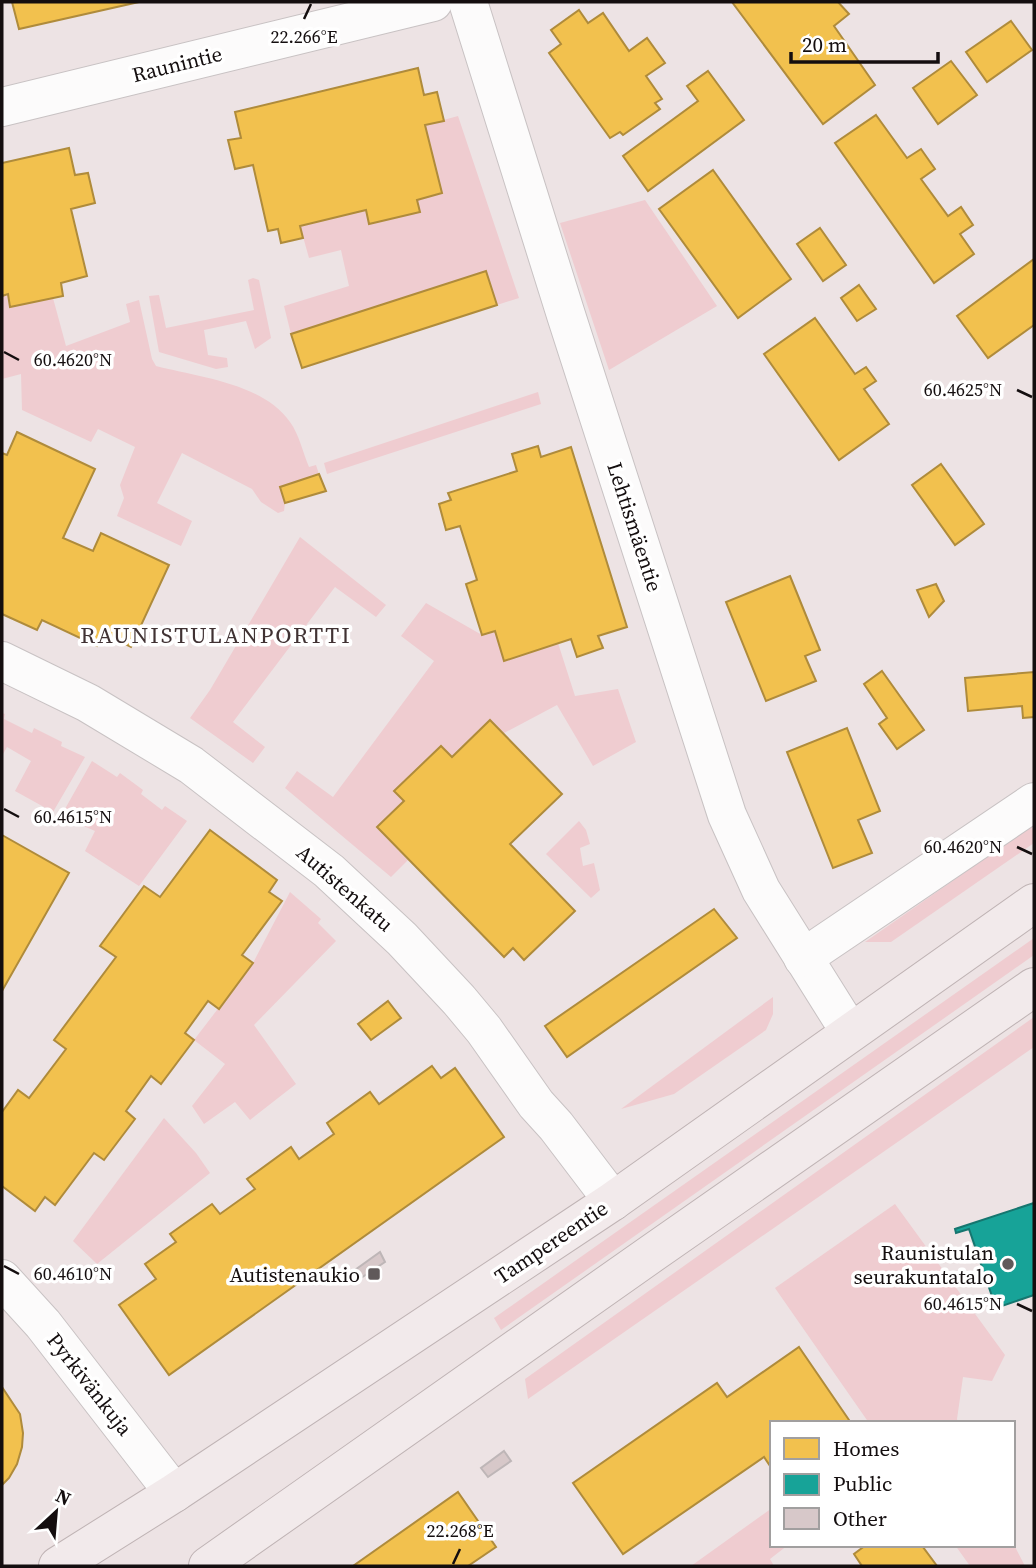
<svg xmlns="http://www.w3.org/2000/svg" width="1036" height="1568" font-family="'Source Serif 4',serif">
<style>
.green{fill:#efccd0}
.homes{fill:#f2c14e;stroke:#af8b3b;stroke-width:2}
.public{fill:#17a398;stroke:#16766f;stroke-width:2}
.building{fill:#d7c8c9;stroke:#beb6b7;stroke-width:2}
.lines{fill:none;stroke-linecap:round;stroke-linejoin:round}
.street-casing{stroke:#c8c2c3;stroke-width:40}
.highway-casing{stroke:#bfb3b4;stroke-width:40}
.street{stroke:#fcfbfb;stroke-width:38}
.highway{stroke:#f2eaeb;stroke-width:38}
.ticks{fill:none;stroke:#140e0f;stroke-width:2.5}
.poi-dot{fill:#60595a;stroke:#fff;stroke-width:2.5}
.labels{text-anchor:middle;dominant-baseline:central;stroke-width:7;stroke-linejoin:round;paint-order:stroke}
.street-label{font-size:21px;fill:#140e0f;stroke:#fff}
.poi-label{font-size:21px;fill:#140e0f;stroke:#fff;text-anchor:end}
.neighbourhood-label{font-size:23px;letter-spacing:2px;fill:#403233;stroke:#fff}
.ticks-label{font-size:18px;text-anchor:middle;fill:#140e0f;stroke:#fff;stroke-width:7;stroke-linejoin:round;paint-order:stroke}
</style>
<rect width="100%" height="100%" fill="#ede3e4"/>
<g class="green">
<path d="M458,116L519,298L497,305L486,271L291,334L284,306L349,286L341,250L309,258L300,226L366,210L369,223L420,212L417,200L442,193L425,125Z"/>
<path d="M645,200L717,306L609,370L560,223Z"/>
<path d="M253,278L259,280L271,338L255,349L246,321L204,330L208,355L227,358L228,367L216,369L159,352L149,296L159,295L166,328L254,310L248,280Z"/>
<path d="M8,294L11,307L53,298L66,346L130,322L126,304L139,300L152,359L156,366C198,377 263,383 290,422C299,434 303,453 309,467L316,465L319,474L280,487L285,503L284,511L278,513L261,502L252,489L182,453L157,503L192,521L181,546L117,516L124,498L120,485L135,447L98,429L91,442L22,410L21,374L2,379V296Z"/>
<path d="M538,392L541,404L327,474L324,463Z"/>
<path d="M300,537L386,605L376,617L335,587L233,722L265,747L253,763L190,718L210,690Z"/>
<path d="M426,603L482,635L495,631L505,661L558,643L575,696L618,689L636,742L593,766L557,705L504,733L490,720L452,757L441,746L404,801L377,827L408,860L391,877L285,788L297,771L333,797L434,661L401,636Z"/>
<path d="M2,713L5,714L4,719L32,733L34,728L62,742L61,746L85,757L53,812L15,791L31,761L7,747L2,756Z"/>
<path d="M92,761L117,777L120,773L143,790L141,794L162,810L165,806L187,821L139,886L85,851L95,831L61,816Z"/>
<path d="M579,821L586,830L590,844L580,848L583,866L594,863L600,890L591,898L546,854Z"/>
<path d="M1034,824V843L891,942H865Z"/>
<path d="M290,892L321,919L318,923L336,941L254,1025L296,1084L250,1120L235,1102L204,1124L192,1106L225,1064L194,1040L253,963Z"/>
<path d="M1034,938V955L501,1330L494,1318Z"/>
<path d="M773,997V1014L766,1030L674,1094L621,1109Z"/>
<path d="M1034,1017V1047L528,1399L525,1379Z"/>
<path d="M164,1118L196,1153L210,1173L97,1264L73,1241Z"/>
<path d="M895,1204L1005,1355L992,1381L963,1377L957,1419L958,1423H869L775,1288Z"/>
<path d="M772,1508V1545H788L770,1559L774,1566H691Z"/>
<path d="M1013,1543L1025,1566H970L955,1545H1013Z"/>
</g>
<g class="homes">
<path d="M12,2H139L19,29Z"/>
<path d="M732,2H838L849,14L834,26L875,85L823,124Z"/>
<path d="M579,10L588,23L603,13L629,51L647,38L665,63L646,76L662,99L655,103L660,109L623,135L620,132L610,138L549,53L561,44L551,30Z"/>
<path d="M1011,21L1032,50L987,82L966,52Z"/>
<path d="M951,61L977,95L938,124L913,88Z"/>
<path d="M418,68L424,95L437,92L444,121L425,125L442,193L417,200L420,212L369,224L366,210L300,226L303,238L281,243L278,229L268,231L253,165L235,169L228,140L241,138L235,112Z"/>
<path d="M708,71L744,120L648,191L623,156L698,101L687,86Z"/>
<path d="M876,115L907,158L921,149L935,169L921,179L948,216L961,207L973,225L960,234L974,254L934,283L835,143Z"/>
<path d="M69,148L75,175L88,173L95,203L71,209L87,276L61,283L63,296L10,307L8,294L2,296V163Z"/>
<path d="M713,170L791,279L738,318L659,209Z"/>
<path d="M820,228L846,265L823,281L797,244Z"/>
<path d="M1034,259V325L988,358L957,316Z"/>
<path d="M486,271L497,305L302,368L291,334Z"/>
<path d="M859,285L876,309L857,321L841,298Z"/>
<path d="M815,318L855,374L866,367L876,381L864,389L889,424L839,460L764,354Z"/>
<path d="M17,432L95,469L63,538L93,551L101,533L169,565L131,647L103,633L97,646L42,620L37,630L2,614V453L7,455Z"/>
<path d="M538,446L541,457L571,447L627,627L598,636L603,648L577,657L571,639L504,661L495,631L482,635L466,584L477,580L460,526L446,530L439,504L451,500L448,493L517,471L512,454Z"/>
<path d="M941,464L984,524L955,545L912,485Z"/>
<path d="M319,474L326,491L285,503L280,487Z"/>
<path d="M790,576L820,650L805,656L816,681L766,701L726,602Z"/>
<path d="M936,584L944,601L929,617L917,590Z"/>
<path d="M882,671L924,730L897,749L879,724L887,718L864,684Z"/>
<path d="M1034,672V717L1023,718L1022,706L968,711L965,678Z"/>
<path d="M490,720L562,794L510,844L575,911L524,960L513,948L504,957L377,827L404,801L394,791L441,746L452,757Z"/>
<path d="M847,728L880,811L858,820L872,853L833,868L787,752Z"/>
<path d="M210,830L277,880L269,892L282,901L242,955L253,963L219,1009L208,1001L185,1033L194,1040L161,1084L151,1076L126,1111L135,1119L104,1160L94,1153L55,1205L45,1197L35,1211L2,1186V1112L18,1090L29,1098L66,1049L54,1040L116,957L100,946L144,886L160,897Z"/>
<path d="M2,835L69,873L2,991Z"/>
<path d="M714,909L737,938L567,1057L545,1026Z"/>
<path d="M388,1001L401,1018L371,1040L358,1024Z"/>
<path d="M432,1066L441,1078L455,1068L504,1137L169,1375L119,1305L156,1279L145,1264L176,1242L170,1234L212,1204L220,1214L255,1189L247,1179L291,1147L299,1159L334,1134L327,1123L370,1092L379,1104Z"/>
<path d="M799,1347L849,1420L845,1423H772V1469L764,1457L623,1554L573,1483L717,1383L727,1397Z"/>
<path d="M2,1387L20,1414L23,1433L22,1447L17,1464L9,1478L2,1485Z"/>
<path d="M458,1492L496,1547L468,1566H353Z"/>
<path d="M866,1545H925L923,1547L937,1566H862L854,1554Z"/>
</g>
<path class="public" d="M1034,1203V1295L996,1308L969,1229L956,1233L955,1229Z"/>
<g class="building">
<path d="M380,1252L385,1262L361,1278L355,1270Z"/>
<path d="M504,1451L511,1461L488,1477L481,1468Z"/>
</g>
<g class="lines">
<defs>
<g id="street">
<path d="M468,2L566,315L727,815L761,890L850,1032"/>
<path d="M2,107L433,2"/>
<path d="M2,661L88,703L191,765L329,871L402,939L459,1000L484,1030L536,1104L556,1126L613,1201"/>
<path d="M803,958L1034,802"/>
<path d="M2,1279L43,1324L174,1493"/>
</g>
<g id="highway">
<path d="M58,1566L174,1493L613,1201L1034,903"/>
<path d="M208,1566L651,1254L1034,987"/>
</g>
</defs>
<use href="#street" class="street-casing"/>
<use href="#highway" class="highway-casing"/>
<use href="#street" class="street"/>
<use href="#highway" class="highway"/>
</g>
<path class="ticks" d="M304,19L311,4M4,352L19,360M1017,390L1032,397M4,809L19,817M1017,847L1032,854M4,1266L19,1274M1017,1304L1032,1311M453,1564L460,1549"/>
<g class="poi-dot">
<circle cx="1008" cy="1264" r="7"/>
<rect x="367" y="1267" width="14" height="14" rx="3.5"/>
</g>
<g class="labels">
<g class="street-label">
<text transform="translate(177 64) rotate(-14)">Raunintie</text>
<text transform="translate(635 527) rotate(72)">Lehtismäentie</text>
<text transform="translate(345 888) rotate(41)">Autistenkatu</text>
<text transform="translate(551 1242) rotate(-34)">Tampereentie</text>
<text transform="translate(90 1384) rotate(52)">Pyrkivänkuja</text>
</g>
<g class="poi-label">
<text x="994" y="1252">Raunistulan<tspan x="994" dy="24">seurakuntatalo</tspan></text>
<text x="360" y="1274">Autistenaukio</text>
</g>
<g class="neighbourhood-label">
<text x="216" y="635">RAUNISTULANPORTTI</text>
</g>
</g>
<g class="ticks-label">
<text x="304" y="43">22.266°E</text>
<text x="73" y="366">60.4620°N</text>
<text x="963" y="396">60.4625°N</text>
<text x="73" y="823">60.4615°N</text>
<text x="963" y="853">60.4620°N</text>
<text x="73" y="1280">60.4610°N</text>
<text x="963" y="1310">60.4615°N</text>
<text x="460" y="1537">22.268°E</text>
</g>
<rect width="1036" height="1568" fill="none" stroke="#140e0f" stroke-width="7"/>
<rect x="770" y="1421" width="245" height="126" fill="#ffffff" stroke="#a19f9f" stroke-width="2"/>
<rect x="784" y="1438" width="35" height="21" fill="#f2c14e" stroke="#a19f9f" stroke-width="2"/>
<text x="833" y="1456" font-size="21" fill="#140e0f">Homes</text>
<rect x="784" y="1474" width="35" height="21" fill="#17a398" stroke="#a19f9f" stroke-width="2"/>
<text x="833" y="1491" font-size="21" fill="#140e0f">Public</text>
<rect x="784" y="1508" width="35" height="21" fill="#d7c8c9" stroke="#a19f9f" stroke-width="2"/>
<text x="833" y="1526" font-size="21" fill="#140e0f">Other</text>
<g transform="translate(56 1512) rotate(26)" stroke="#ffffff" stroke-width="5" paint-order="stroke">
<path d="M0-5L12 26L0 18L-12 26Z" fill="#140e0f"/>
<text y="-10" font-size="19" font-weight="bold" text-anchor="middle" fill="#140e0f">N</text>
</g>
<path d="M791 52v10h147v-10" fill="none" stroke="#140e0f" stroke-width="3.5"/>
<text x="802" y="52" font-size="21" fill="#140e0f" stroke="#ffffff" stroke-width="5" paint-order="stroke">20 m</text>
</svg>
